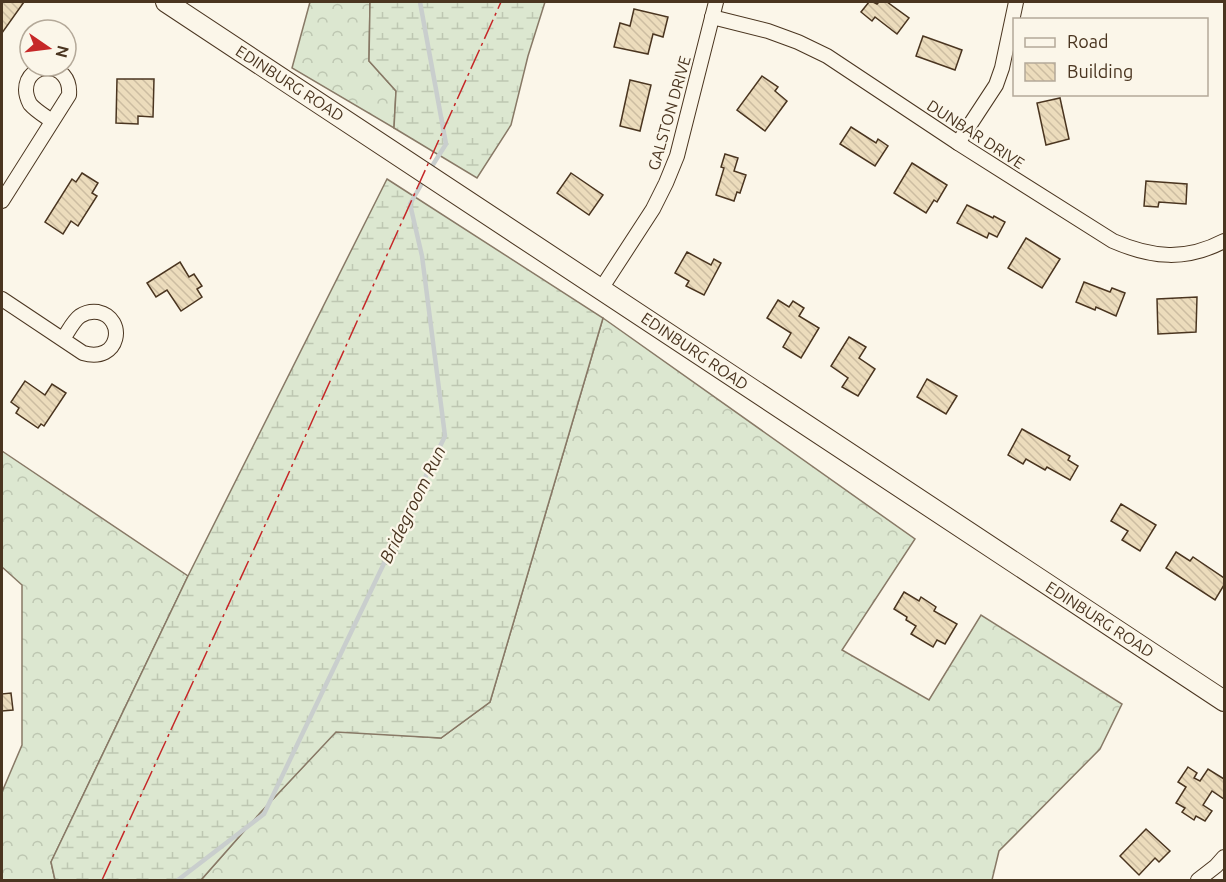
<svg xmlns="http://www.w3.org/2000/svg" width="1226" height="882" font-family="Ubuntu,sans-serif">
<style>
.forest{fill:url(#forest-crowns);stroke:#887966;stroke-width:1.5}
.wetland{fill:url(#wetland-marsh);stroke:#887966;stroke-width:1.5}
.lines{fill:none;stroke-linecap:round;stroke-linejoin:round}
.stream{stroke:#c9cecd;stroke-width:4.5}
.building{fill:url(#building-back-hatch);stroke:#4a3520;stroke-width:1.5}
.minor-casing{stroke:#4a3520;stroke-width:16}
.secondary-casing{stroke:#4a3520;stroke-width:22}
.minor{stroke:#fbf6e9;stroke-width:14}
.secondary{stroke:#fbf6e9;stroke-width:20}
.power{stroke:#c62828;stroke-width:1.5;stroke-dasharray:21 4.5 3 4.5;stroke-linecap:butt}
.labels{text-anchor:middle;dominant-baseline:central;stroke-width:4.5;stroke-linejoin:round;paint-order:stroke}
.street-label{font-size:16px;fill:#4a3520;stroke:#fbf6e9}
.water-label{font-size:18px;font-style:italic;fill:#4a3520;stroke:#fbf6e9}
</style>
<defs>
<pattern id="forest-crowns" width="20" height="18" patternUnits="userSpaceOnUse" patternTransform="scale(1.5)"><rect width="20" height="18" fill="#dce7d0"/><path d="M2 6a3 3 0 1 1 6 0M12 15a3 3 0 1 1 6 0" fill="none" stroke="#bec7b2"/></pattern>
<pattern id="wetland-marsh" width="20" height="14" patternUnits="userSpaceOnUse" patternTransform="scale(1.5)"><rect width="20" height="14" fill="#dce7d0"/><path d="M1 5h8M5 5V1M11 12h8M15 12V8" fill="none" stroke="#bec7b2"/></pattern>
<pattern id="building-back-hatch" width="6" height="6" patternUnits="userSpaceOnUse" patternTransform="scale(1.5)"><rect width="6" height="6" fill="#ecdcbc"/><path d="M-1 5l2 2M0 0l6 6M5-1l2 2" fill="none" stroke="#ccbda1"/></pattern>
</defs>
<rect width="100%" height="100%" fill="#fbf6e9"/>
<g class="forest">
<path d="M310,2H370L369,61L396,91L394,128L292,68Z"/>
<path d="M603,318L915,539L842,650L929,700L981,615L1122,704L1100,749L999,851L992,880H201L260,813L336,731L441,738L490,702Z"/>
<path d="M2,451L188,576L51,862L55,880H2V792L22,745V585L2,567Z"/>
</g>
<g class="wetland">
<path d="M370,2H545L528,56L511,125L477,178L394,128L396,91L369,61Z"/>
<path d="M387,179L603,318L490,702L441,738L336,732L260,813L201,880H55L51,862L188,576Z"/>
</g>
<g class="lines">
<g class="stream">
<path d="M420,2L446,144L429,171"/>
<path d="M178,880L264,814L445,436L422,256L410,204L425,178"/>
</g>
</g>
<g class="building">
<path d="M2,2H24L2,33Z"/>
<path d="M869,2H873L877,4L879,2H887L909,18L897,34L875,17L872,21L861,12Z"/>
<path d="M634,9L668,17L663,37L653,34L648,54L614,47L620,23L630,26Z"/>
<path d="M923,36L962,50L955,70L916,56Z"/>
<path d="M762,76L778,87L775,91L787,101L765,131L737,110Z"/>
<path d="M117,79H154L153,117L138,116V124L116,123Z"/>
<path d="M630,80L651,85L640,131L620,126Z"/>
<path d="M1060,98L1069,139L1046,145L1037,103Z"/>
<path d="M851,127L876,143L878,139L888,146L875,166L840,144Z"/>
<path d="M725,154L738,158L734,171L746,175L740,193L737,192L734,201L716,195L724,168L721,167Z"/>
<path d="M912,163L947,185L937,202L934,200L926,213L894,193Z"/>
<path d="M82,173L98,183L92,193L97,196L78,226L71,221L63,234L45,222L72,179L76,182Z"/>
<path d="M571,173L603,195L589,215L557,193Z"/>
<path d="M1146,181L1187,184L1186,204L1159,202L1158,207L1144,206Z"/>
<path d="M967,205L993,218L994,216L1005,222L997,237L989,233L987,238L957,223Z"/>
<path d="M1026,238L1060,259L1042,288L1008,268Z"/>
<path d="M687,252L711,265L714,259L721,263L704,295L686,286L689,281L675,273Z"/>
<path d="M180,262L189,277L194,274L202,286L197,289L202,297L181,311L167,290L156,297L147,283Z"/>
<path d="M1084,282L1110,292L1112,288L1125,293L1116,316L1096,307L1095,310L1076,302Z"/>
<path d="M1197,297L1196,332L1158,334L1157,299Z"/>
<path d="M778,300L789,307L793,301L804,308L799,316L819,328L801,358L783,347L791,333L767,318Z"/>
<path d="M849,337L866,347L859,358L875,369L858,396L842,387L848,378L831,366Z"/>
<path d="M927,379L957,396L946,414L917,397Z"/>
<path d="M25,381L45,395L52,384L66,393L44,426L41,424L38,428L16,413L19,408L11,402Z"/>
<path d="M1022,429L1070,456L1068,460L1078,466L1070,480L1047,467L1045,470L1026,459L1023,464L1008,455Z"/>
<path d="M1121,504L1156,525L1140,551L1122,540L1128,531L1111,521Z"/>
<path d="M1176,552L1190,561L1193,557L1224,578V585L1215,600L1166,568Z"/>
<path d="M904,592L919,601L921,597L936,607L934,611L957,624L945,644L937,640L933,647L911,634L916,626L906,620L907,617L894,609Z"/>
<path d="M2,689V694L11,693L13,710L2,711Z"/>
<path d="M1188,767L1197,773L1194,778L1200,781L1208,769L1224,779V799L1212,791L1203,805L1212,811L1205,821L1196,816L1194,820L1182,812L1185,808L1176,803L1186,787L1178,782Z"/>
<path d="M1146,829L1170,851L1159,862L1155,858L1139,875L1120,856Z"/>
</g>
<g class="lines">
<defs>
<g id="minor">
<path d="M712,17L768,31L798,42L827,56L958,143L1113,241C1152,258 1186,261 1224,241"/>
<path d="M958,143L996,85L1002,68L1016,2"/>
<path d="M2,201L69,95C72,60 26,60 26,90C26,95 28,100 30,104C36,111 45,116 52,121"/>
<path d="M601,289L653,209L666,183L677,156L716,2"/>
<path d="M2,299L83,353C120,364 127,318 98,312C91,311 86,312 80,316C73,321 68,332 63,339"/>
<path d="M1198,880L1216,866L1224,857"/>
</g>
<path id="secondary" d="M166,2L1224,701"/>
</defs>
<use href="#minor" class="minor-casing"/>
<use href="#secondary" class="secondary-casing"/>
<use href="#minor" class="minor"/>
<use href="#secondary" class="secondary"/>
<path class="power" d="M102,880L277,499L501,2"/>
</g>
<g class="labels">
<g class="street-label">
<text transform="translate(290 83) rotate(33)">EDINBURG ROAD</text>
<text transform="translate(669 113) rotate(-74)">GALSTON DRIVE</text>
<text transform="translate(976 134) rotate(33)">DUNBAR DRIVE</text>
<text transform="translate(695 351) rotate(34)">EDINBURG ROAD</text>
<text transform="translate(1100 619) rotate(33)">EDINBURG ROAD</text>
</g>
<g class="water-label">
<text transform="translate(412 504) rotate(-64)">Bridegroom Run</text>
</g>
</g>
<rect width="1226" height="882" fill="none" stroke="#4a3520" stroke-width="6"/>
<rect x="1013" y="18" width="195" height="78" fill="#fbf6e9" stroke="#b4a999" stroke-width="1.5"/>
<rect x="1025" y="38" width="30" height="9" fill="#fbf6e9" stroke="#b4a999" stroke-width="1.5"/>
<text x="1067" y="48" font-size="18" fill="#4a3520">Road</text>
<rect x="1025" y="63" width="30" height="18" fill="url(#building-back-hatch)" stroke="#b4a999" stroke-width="1.5"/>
<text x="1067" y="78" font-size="18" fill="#4a3520">Building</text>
<g transform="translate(48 48) rotate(104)"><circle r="28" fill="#fbf6e9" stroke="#b4a999" stroke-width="1.5"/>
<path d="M0-4.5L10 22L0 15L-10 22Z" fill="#c62828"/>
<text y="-9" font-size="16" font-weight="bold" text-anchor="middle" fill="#4a3520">N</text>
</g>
</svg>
